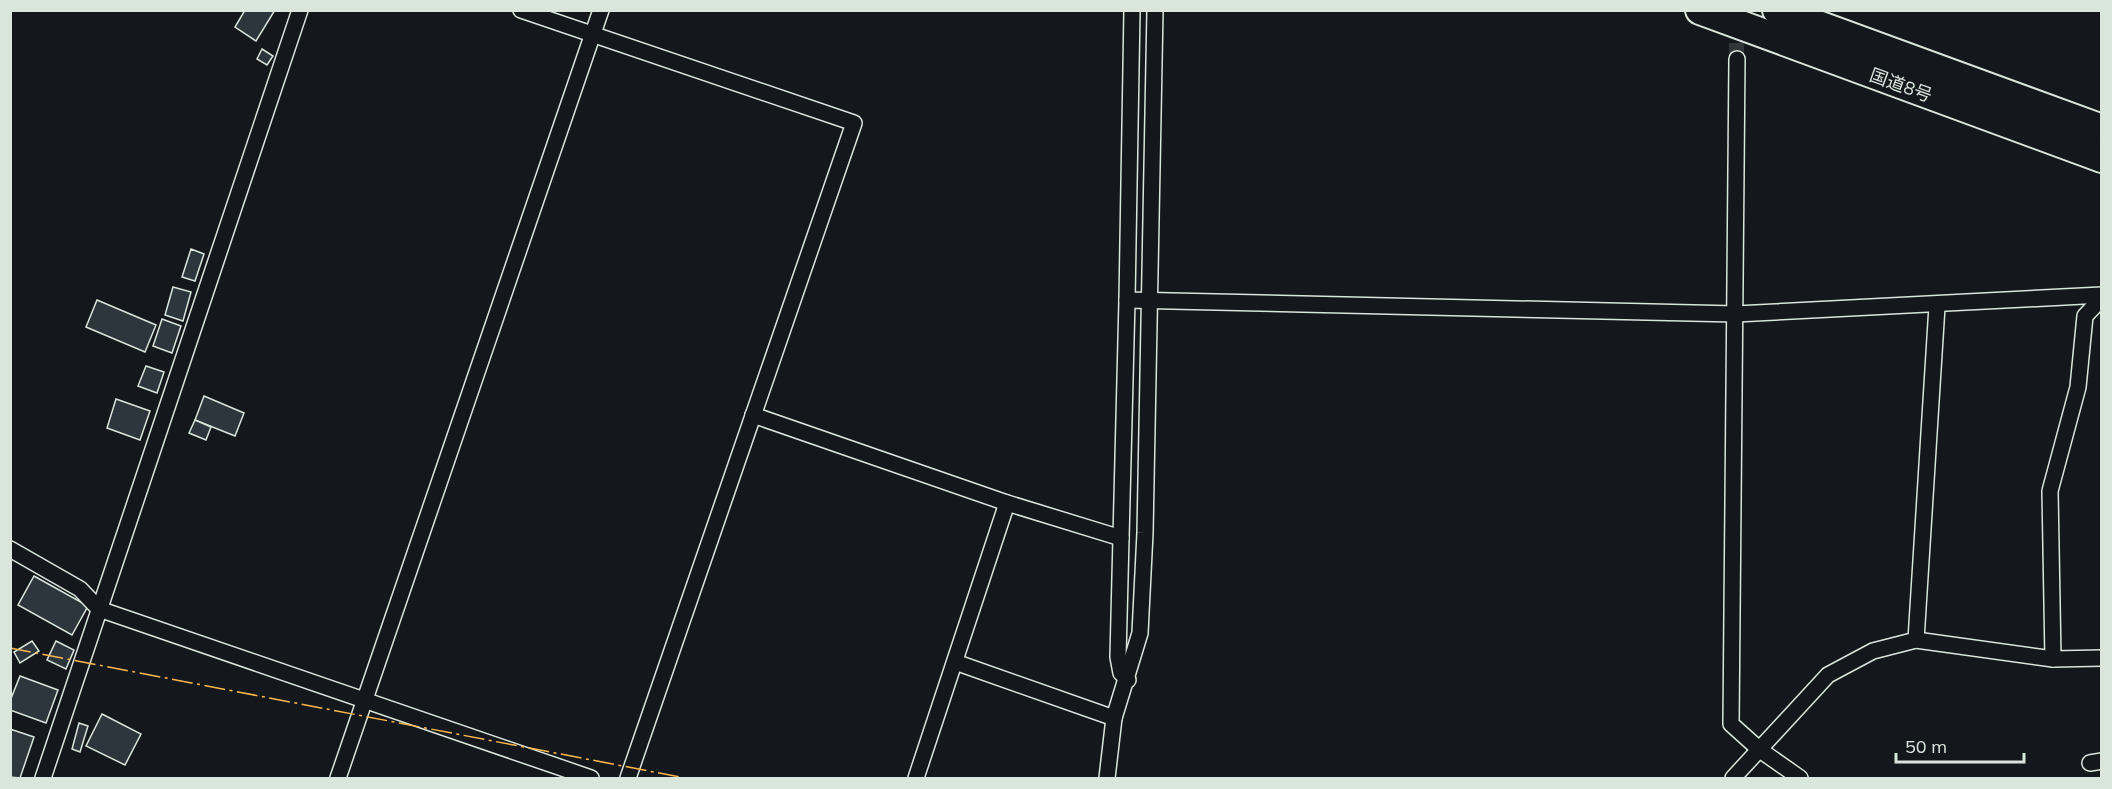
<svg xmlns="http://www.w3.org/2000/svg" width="2112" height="789" font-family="Mulish,'Noto Sans JP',sans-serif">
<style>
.building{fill:#2c363c;stroke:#d8e6dc;stroke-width:1.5}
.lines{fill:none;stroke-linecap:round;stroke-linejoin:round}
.street-tunnel{stroke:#313739;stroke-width:15;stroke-dasharray:15 8;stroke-linecap:butt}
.street-casing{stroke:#d8e6dc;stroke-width:18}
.highway-casing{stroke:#d8e6dc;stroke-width:32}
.street{stroke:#14181c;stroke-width:15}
.highway{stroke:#14181c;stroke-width:28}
.power{stroke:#ffb74d;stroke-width:1.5;stroke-dasharray:21 4.5 3 4.5;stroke-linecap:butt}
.labels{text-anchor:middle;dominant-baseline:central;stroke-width:4.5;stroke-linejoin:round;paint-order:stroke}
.street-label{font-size:18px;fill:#d8e6dc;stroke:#14181c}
</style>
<rect width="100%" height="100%" fill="#14181c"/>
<g class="building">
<path d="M245,10H275L256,41L235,27Z"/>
<path d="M262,49L273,56L267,65L257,59Z"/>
<path d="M191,249L204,254L195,281L182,277Z"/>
<path d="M173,287L191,292L183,321L165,315Z"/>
<path d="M97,300L156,325L145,352L86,327Z"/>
<path d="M162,319L181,326L172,353L153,346Z"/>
<path d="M146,366L164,372L157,393L138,386Z"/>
<path d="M204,396L244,413L235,436L195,420Z"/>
<path d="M116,399L150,411L140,440L107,428Z"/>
<path d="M195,420L211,427L206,440L189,433Z"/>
<path d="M34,576L88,606L72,635L18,605Z"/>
<path d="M32,641L39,651L20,663L14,652Z"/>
<path d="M56,641L74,650L66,669L47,660Z"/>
<path d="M20,676L58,690L46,723L10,710V701Z"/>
<path d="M102,714L141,734L125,765L86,746Z"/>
<path d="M79,723L88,726L80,752L72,749Z"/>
<path d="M10,729L34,737L20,778L10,777Z"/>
</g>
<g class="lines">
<path class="street-tunnel" d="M1735,20L1737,59"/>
<defs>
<g id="street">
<path d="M521,10L854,123L628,778"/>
<path d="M1132,10L1127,300L1736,314L2102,295"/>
<path d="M1737,59L1731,724L1760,750L1800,778"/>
<path d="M2102,298L2085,316L2078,387L2050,491L2053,659L2102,658"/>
<path d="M1127,300L1118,657L1121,673L1128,680"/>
<path d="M753,415L1007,503L1121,538"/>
<path d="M10,549L80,589L99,609L591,778"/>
<path d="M1916,640L1937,306"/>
<path d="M955,662L1114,718"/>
<path d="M2090,763L2102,761"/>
<path d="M43,778L300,10"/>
<path d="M338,778L601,10"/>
<path d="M916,778L1007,503"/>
<path d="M1107,778L1114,718L1140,633L1145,533L1155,10"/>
<path d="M1733,778L1828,675L1873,651L1916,640L2053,659"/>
</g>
<g id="highway">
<path d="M1700,10L2102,158"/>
<path d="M1777,10L2102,129"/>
</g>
</defs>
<use href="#street" class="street-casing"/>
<use href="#highway" class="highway-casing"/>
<use href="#street" class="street"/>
<use href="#highway" class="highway"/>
<path class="power" d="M10,648L685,778"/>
</g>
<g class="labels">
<g class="street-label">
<text transform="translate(1901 85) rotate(20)">国道8号</text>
</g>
</g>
<rect width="2112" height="789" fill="none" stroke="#d8e6dc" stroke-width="24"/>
<path d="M1896 753v9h128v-9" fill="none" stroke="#d8e6dc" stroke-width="3"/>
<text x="1905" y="753" font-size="18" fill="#d8e6dc" stroke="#14181c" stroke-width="4.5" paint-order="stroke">50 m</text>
</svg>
